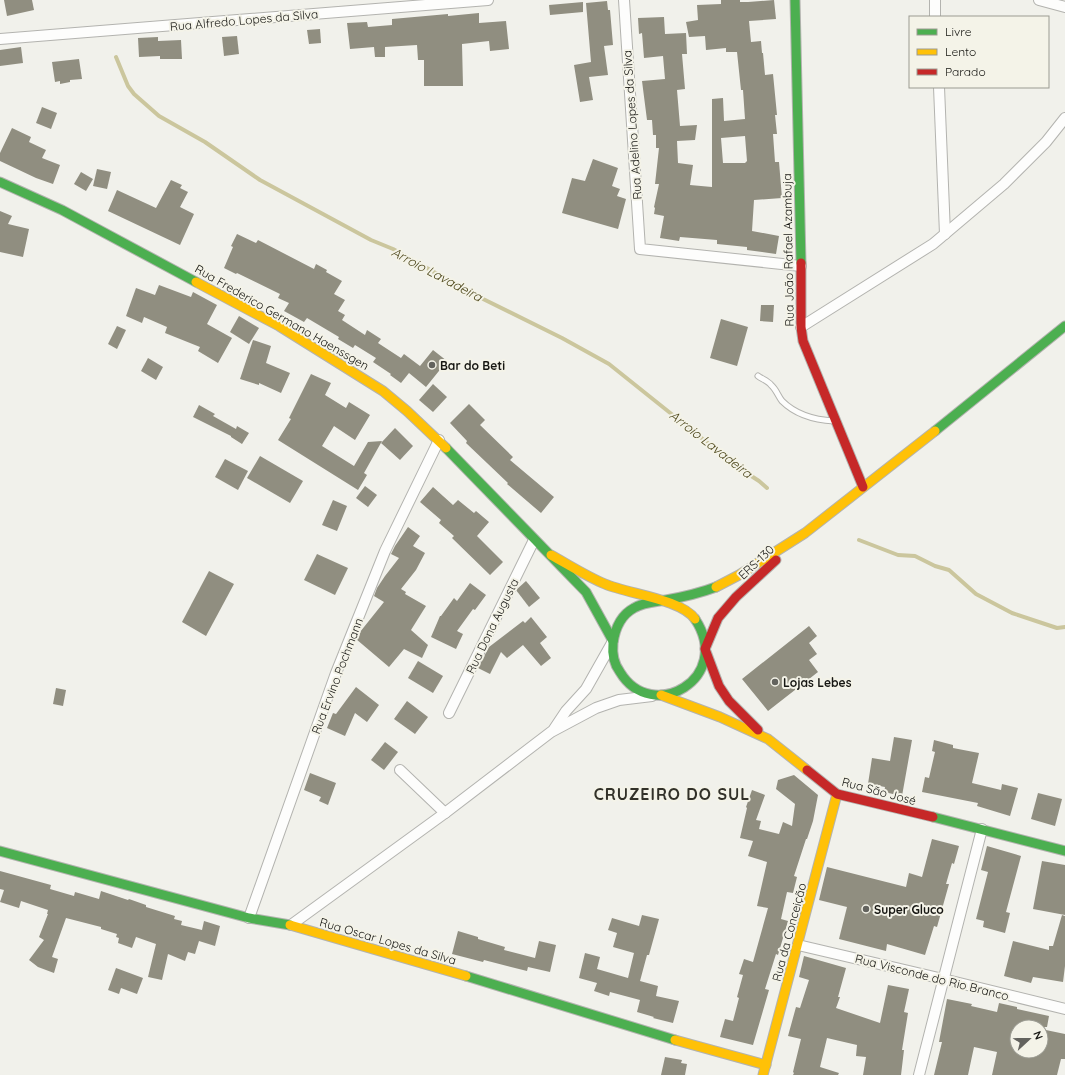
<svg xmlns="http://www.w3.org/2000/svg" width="1065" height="1075" font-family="Quicksand,sans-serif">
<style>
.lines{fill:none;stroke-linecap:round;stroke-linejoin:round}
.stream{stroke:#cbc69d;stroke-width:4}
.building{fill:#908e80;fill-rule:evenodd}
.lane-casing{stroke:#b3b3af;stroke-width:7}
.street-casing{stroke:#b3b3af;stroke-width:12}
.fast-casing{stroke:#b3b3af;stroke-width:11}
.slow-casing{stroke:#b3b3af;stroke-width:11}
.jam-casing{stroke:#b3b3af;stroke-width:11}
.lane{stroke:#fdfdfc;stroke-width:5}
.street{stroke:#fdfdfc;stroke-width:10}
.fast{stroke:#4caf50;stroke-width:9}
.slow{stroke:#ffc107;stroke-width:9}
.jam{stroke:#c62828;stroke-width:9}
.poi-dot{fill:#63635e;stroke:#f4f3e8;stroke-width:1.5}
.labels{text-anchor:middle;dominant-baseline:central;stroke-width:4;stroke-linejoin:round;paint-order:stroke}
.street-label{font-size:12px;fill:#161612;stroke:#f4f3e8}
.poi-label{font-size:12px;font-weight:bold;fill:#161612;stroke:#f4f3e8;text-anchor:start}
.water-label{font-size:13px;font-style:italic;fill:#4d471b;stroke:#f4f3e8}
.district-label{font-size:16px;font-weight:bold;letter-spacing:1px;fill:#323129;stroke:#f4f3e8}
</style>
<rect width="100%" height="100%" fill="#f1f1eb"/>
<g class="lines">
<g class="stream">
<path d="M116,57L128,86L134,94L159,116L205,142L260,180L371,240L393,249L473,294L562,338L609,364L739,468L759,481L767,488"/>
<path d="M859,540L898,555L915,556L935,566L949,570L976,594L1012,613L1057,628L1065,627"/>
</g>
</g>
<g class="building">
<path d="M4,0H32L34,10L7,16Z"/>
<path d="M721,0H740V2H748L774,0L776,19L749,21L751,42L761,41L762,53H763L765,75L773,74L777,115H775L777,134H773L775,162H779L782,198L754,200L752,231L779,236L776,254L747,250V247L717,244V240L680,237L679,241L660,238L664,216L654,214L655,208L654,207L659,184H655L659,148H656V135H653L652,120H647L642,81L665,79L663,56L644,58L642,33L639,34L638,18L664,17L665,34L686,33L687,54H682L685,89L677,90L680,126L697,125L695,140L677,141L678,163L693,165L690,185L712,187V99L723,98L724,121L745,119L743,90H741L737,52H726V48L706,50L705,36L689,37L686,22L698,20L697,5L721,4ZM745,136L747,161L745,163H723L721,138Z"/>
<path d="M607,1L608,10H610L613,45L604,46L608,75L589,77L593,100L580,102L574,65L591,62L586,3Z"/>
<path d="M583,2V12L550,15L549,5Z"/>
<path d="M479,13V23L506,21L509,49L490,51L489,41L462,44L463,86H424V60H418L417,45L385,47V57H375L374,47L350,49L347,23L367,22L368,27L392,25V19L448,14V16Z"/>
<path d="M320,29L321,43L309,44L307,30Z"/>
<path d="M237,36L239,54L224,56L222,37Z"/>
<path d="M158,37V41L181,40L182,59H160V56L139,57L138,38Z"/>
<path d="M21,47L23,63L0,66V50Z"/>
<path d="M79,59L82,79L70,80V82L60,84V81L55,82L52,62Z"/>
<path d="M42,107L57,113L51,129L36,123Z"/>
<path d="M12,128L31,137L29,142L46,150L42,158L60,165L53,184L36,178L0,161V153Z"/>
<path d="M593,159L618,168L612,186L620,189L617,196L626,199L618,229L562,213L572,178L585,181Z"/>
<path d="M97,169L111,172L107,189L93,186Z"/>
<path d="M81,172L93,179L86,191L74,184Z"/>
<path d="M171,180L182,185L180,188L188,192L180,207L194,214L180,245L108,211L117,190L156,208Z"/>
<path d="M0,211L12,216L8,224L29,229L23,257L0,252Z"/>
<path d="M237,234L256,243L258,240L314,269L316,264L327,270L326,272L342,281L334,294L345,300L338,311L345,315L342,320L365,335L367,330L381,339L378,343L401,358L404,354L420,366L433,350L447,361L426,387L409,373L401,383L390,375L391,374L373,362L376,358L355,345L353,348L338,339L339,337L307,318L304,322L284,311L289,303L278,298L280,294L237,273L236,274L224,268L233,247L231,246Z"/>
<path d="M159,285L191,297L193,292L217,305L207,324L232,338L218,363L198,351L200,347L165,333L167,327L144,317L142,323L126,316L136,288L155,295Z"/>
<path d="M761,305H774L773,322L760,321Z"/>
<path d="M239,316L259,328L249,344L230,332Z"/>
<path d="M721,319L748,327L737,366L710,358Z"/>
<path d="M117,326L126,330L117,349L108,344Z"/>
<path d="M253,340L271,346L266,363L290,373L281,393L259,383V385L240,379Z"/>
<path d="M148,358L163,367L156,380L141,371Z"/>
<path d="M311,374L331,383L325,395L346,408L349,402L370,415L355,440L334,426L322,446L354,466L368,442L382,441L364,473L367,475L358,490L278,440L291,419L289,418Z"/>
<path d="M433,384L447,397L433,412L419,400Z"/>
<path d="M469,404L485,420L480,425L513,457L510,460L554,497L541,513L507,484L508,483L466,443L467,441L450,423Z"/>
<path d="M199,405L215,414L213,416L236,429L237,426L249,433L242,444L231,437V436L193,417Z"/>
<path d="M395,428L413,446L400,460L381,443Z"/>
<path d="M260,456L303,481L290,503L247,478Z"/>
<path d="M225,459L248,471L238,490L215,477Z"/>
<path d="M365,486L377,495L368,507L356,498Z"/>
<path d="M433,487L453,505L458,500L474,513L476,511L489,522L477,536L503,562L490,575L452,538L454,536L439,523L441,520L420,502Z"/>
<path d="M333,500L347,506L337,531L322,525Z"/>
<path d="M408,527L420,536L413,546L425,553L416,570L401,589L406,592L405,594L426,606L411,630L428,645L422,658L404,649L389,667L356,639L360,632L384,602L374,596L377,588L385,576L399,558L391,554L395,546Z"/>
<path d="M317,554L348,568L335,595L304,580Z"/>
<path d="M209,571L234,584L206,636L182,622Z"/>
<path d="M526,581L540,598L529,607L516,590Z"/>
<path d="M470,583L486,595L475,610L473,609L457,631L463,634L456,649L431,637L440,616H441L454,598L457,601Z"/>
<path d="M531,617L547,637L540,643L551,658L541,666L523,645L507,658L501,652L490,674L478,668L489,647L523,621L525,623Z"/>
<path d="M809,626L817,636L809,643L817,654L809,660L818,672L768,711L742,679Z"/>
<path d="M418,661L443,676L433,693L408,678Z"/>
<path d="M356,687L379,705L367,722L355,713L345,736L327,728L333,713L336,714Z"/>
<path d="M56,688L66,690L63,706L53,704Z"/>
<path d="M407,701L428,717L415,734L394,719Z"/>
<path d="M894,737L912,740L902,796L884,792L885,787L868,784L872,758L890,761Z"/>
<path d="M934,740L953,745V748L979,753L972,783L1001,790L1002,784L1018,788L1010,816L977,806L978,803L922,792L925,777L929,778L935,752L932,751Z"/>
<path d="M385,742L398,752L384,770L371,760Z"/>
<path d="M310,773L336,783L328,805L319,801L321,797L304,790Z"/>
<path d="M794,775L818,795L813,821L807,839H806L794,876L797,877L793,893L787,892L781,919L788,921L778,955L776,954L765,989L769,990L753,1045L720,1037L725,1019L733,1021L739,998L737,997L743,975L739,974L744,959L753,962L768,908L757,906L767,862L748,856L753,841L740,838L747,808L746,807L752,790L765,795L756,820L761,821L759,829L779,834L783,822L792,826L795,804L776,789L778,780Z"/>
<path d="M1038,793L1062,799L1055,826L1031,819Z"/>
<path d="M932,839L959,846L954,864L952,863L946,884H949L937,927L934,926L925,955L887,944L886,951L839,939L847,907L819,900L827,867L906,887L909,873L922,877Z"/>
<path d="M987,846L1021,856L1006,912L1010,913L1005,933L983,927L984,921L976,919L988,872L981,870Z"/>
<path d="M1042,861L1065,865V915L1033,909Z"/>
<path d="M0,871L51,885L50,889L74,896L75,892L99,899L101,891L128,900L129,899L146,905V907L175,916L174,919L182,921L181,925L202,930L204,921L220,926L215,946L199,941L195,954L188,952L185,961L168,954L162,980L148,977L156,944L136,937L132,948L118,943L119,938L116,937L117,934L101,929V927L66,918L52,957L58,959L54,973L38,967L29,960L44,940L39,937L48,914H47L48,910L21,901L19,908L0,902L4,890L0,889Z"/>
<path d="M642,915L659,919L649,955H647L640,981L658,986L656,996L679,1001L673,1023L653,1018L654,1017L637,1012L640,1000L610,992L609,996L594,991L597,983L579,978L585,953L600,957L597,969L628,978L634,953L613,947L617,933L608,930L612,918L639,926Z"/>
<path d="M1062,915L1065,916V966L1063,982L1033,977L1031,983L1004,976L1013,941L1049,950V946H1053Z"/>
<path d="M458,931L478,937V939L505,947L504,950L535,958L539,941L556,945L550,972L528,967L527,971L484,960L483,962L452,954Z"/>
<path d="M804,956L846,968L838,997H840L836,1008L880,1023L888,985L909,989L904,1012L908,1013L902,1050H904L901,1075H863L866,1057L856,1056L857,1045L827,1038L820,1067L839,1073L838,1075H793L794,1073L793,1072L801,1039L788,1036L796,1007L800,1008L809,980L799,977Z"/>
<path d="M116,968L143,978L137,994L121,988L119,994L108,990Z"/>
<path d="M947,999L972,1004L971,1006L997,1012L999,1003L1017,1007V1009L1049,1016L1047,1027H1017V1051H1041V1029L1065,1034V1059H1061L1057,1075H992L997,1052L974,1047L968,1075H934L942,1042H939Z"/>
<path d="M665,1057L682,1060L681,1063L687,1064L685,1075H661Z"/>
</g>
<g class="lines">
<defs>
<path id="lane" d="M758,376C762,379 768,381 771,385C776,389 778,396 782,401C796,415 815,420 834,421"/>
<g id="street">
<path d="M624,0L640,249L801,266"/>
<path d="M935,0V17"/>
<path d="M1039,0L1065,7"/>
<path d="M0,39L488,0"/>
<path d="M939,87L945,234"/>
<path d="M801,327L933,244L1004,184L1046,142L1065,118"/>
<path d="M449,713L534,540"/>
<path d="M554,729L566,711L586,689L612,643"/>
<path d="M400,770L445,813"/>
<path d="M249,918L336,673L385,551L439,440"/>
<path d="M291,925L445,813L551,732L596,708L619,700L652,696"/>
<path d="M798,945L943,979L1065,1009"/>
<path d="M919,1075L982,829"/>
</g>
<g id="fast">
<path d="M795,0L801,263"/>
<path d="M0,182L62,210L196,282"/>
<path d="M935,431L1065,326"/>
<path d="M446,448L586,592L613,641"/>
<path d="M695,619C734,678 652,725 620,672C614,664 612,653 613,643C615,629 621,615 634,608C644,602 655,602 666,600C683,597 700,593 716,587"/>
<path d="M933,817L1065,851"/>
<path d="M0,851L249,918L290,925"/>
<path d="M466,976L675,1040"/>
</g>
<g id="slow">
<path d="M196,282L279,326L383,391L407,411L446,448"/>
<path d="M551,555C569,565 586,576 605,584C628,594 681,599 695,619"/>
<path d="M716,587L739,575L805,533L935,431"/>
<path d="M661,695L720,717L768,739L807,770"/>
<path d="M290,925L466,976"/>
<path d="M675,1040L766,1065"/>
<path d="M763,1075L837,794"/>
</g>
<g id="jam">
<path d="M801,263V327L803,341L863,487"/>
<path d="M758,730L729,701L719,686L705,649L718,618L736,597L776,560"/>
<path d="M807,770L837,794L933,817"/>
</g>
</defs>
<use href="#lane" class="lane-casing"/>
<use href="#street" class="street-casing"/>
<use href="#fast" class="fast-casing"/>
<use href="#slow" class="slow-casing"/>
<use href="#jam" class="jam-casing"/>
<use href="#lane" class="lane"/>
<use href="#street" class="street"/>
<use href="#fast" class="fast"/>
<use href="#slow" class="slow"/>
<use href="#jam" class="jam"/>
</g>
<g class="poi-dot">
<circle cx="432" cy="365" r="4"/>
<circle cx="775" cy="682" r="4"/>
<circle cx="866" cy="909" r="4"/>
</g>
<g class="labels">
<g class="street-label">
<text transform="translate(244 20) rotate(-5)">Rua Alfredo Lopes da Silva</text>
<text transform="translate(632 125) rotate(-94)">Rua Adelino Lopes da Silva</text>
<text transform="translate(788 250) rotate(-91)">Rua João Rafael Azambuja</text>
<text transform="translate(282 317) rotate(30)">Rua Frederico Germano Haenssgen</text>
<text transform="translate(756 562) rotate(-43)">ERS-130</text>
<text transform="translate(492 626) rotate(-64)">Rua Dona Augusta</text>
<text transform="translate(337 676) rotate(-69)">Rua Ervino Pochmann</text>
<text transform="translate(879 791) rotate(15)">Rua São José</text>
<text transform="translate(789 932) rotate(-75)">Rua da Conceição</text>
<text transform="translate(388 941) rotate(16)">Rua Oscar Lopes da Silva</text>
<text transform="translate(932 977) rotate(14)">Rua Visconde do Rio Branco</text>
</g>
<g class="poi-label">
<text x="440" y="365">Bar do Beti</text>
<text x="783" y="682">Lojas Lebes</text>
<text x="874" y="909">Super Gluco</text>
</g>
<g class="water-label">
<text transform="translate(437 274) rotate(28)">Arroio Lavadeira</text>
<text transform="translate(711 444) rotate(38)">Arroio Lavadeira</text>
</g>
<g class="district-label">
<text x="672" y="794">CRUZEIRO DO SUL</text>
</g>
</g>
<rect x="909" y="16" width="140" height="72" fill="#f4f3e8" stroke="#9b9b92"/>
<rect x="917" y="29" width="20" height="6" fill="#4caf50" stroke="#9b9b92"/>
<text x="945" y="36" font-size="12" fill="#161612">Livre</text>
<rect x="917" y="49" width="20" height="6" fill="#ffc107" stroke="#9b9b92"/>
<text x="945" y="56" font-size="12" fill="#161612">Lento</text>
<rect x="917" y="69" width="20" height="6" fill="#c62828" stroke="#9b9b92"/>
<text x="945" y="76" font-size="12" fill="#161612">Parado</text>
<g transform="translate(1029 1039) rotate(68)"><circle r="19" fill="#f4f3e8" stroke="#9b9b92"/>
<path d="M0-3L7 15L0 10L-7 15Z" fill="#63635e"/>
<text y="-6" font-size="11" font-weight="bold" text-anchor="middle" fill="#161612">N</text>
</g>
</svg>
